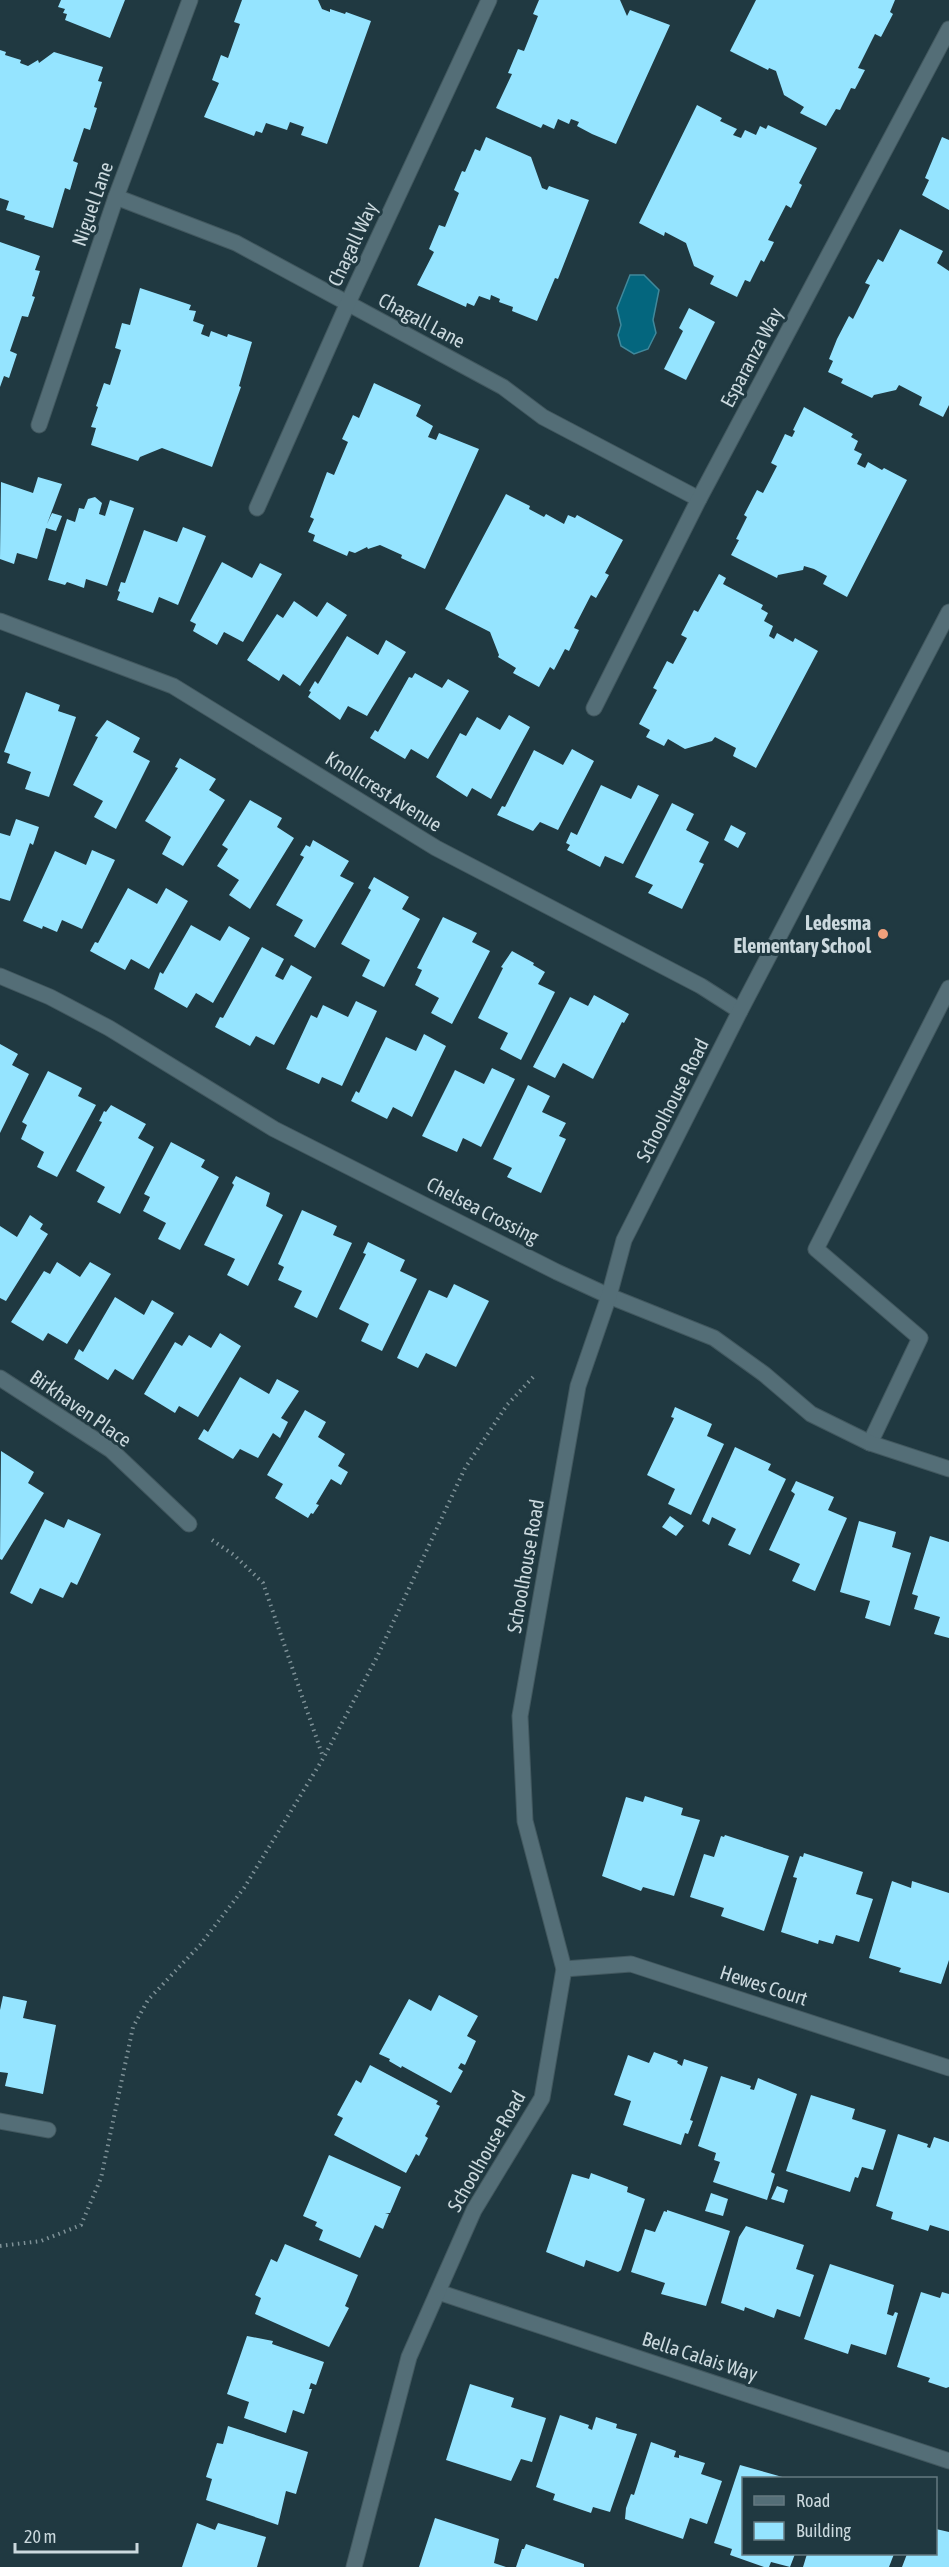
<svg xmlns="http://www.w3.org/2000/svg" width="949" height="2567" font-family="'Asap Condensed',sans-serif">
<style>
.water{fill:#04667e;stroke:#40889b;stroke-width:1.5}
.building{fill:#95e4ff}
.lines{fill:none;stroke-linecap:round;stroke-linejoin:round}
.lane-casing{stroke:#42585f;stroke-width:17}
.street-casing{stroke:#42585f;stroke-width:17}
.path{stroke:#7e9197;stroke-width:4;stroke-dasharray:1.5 4.5;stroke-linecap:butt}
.lane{stroke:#546e77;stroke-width:15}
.street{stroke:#546e77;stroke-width:15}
.poi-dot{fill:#f1a17c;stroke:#203941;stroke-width:2}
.labels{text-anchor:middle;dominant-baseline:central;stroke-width:6;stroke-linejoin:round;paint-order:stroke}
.street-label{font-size:20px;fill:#cbd9de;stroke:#203941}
.poi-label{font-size:20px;font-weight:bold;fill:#cbd9de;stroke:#203941;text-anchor:end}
</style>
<rect width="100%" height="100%" fill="#203941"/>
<path class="water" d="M630,275H644L659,290L653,320L656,333L648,349L634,354L621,346L618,335L621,325L617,308Z"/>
<g class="building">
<path d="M61,0H125L110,38L65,20L67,14L63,13L65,9L58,7Z"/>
<path d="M242,0H318L322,9L330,12V9L345,14L346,12L371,21L327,144L301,135L304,127L290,122L287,130L266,123L262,133L256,131L254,136L204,117L219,83L212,80L221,55L228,58L240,24L234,22Z"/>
<path d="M539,0H620L627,16L630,10L670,25L616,144L592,134L577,126L579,122L571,119L569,124L558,119L554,129L543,124L541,128L496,108L512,74L508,73L518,49L524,51L538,16L533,14Z"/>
<path d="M756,0H895L890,12L893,14L881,37L875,34L858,68L865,70L855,89L851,88L840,110L836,109L826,126L800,113L804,107L784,95L776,71L769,68L768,70L730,51Z"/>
<path d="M0,50L6,52L5,55L21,60L20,63L28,66L38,60L39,63L54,52L103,67L98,81L102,82L94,107L97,108L90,130L84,128L73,161L78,163L70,190L65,188L53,228L24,219L25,216L6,210L9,201L0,198Z"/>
<path d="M697,105L722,118L720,121L737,129L733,135L741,138L745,130L756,135L760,126L766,129L768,125L817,148L799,183L802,185L791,208L786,205L768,240L774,242L764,262L761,260L750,282L745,280L737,297L710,284L714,276L694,266L686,243L665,232L664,236L639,223Z"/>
<path d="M486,137L531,157L542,188L547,190L549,186L589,200L558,279L555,278L537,321L512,311L513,307L499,302L500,299L491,295L490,300L479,296L474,306L467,303L466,307L417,285L434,252L429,249L439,225L445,227L459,193L454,190L462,171L465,172L475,149L480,151Z"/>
<path d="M942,137L949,140V210L922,195L929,180L925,178Z"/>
<path d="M900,229L943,251L937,263L949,271V405L943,417L919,405L922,397L899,385L896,390L874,395L872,398L841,383L843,379L828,372L833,361L829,359L837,339L849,316L853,319L870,285L865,283L878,259L883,262Z"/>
<path d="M0,242L40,256L35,270L40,271L32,296L35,297L28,317L22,316L10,351L17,354L9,378L4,376L0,387Z"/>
<path d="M140,288L191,305L189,310L196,311L193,321L204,325L201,334L209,337L211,331L227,337L228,334L252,342L239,386L241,387L212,467L162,448L140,457L138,461L91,445L96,428L91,427L98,407L96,406L104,383L110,385L121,350L115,348L122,323L130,325Z"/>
<path d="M689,308L715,322L686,380L664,369L683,331L679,328Z"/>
<path d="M374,383L421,405L416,416L433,426L428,437L436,440L439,433L479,449L425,569L401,558L402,555L380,545L368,549L367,547L355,553L349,551L347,556L313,541L315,535L308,532L314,519L310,517L327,472L334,475L348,442L342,439L353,415L359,418Z"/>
<path d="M804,407L853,434L851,437L858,441L854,450L862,454L857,464L865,468L868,462L882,470L884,468L907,480L847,597L823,584L827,576L814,569L804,566L803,570L778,575L777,578L731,555L739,540L736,539L747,517L744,515L757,490L763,493L777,466L771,463L785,434L792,437L795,431L793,430Z"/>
<path d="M38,477L62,484L47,524L52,513L62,516L56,531L46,528L37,559L17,553L14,564L0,559L1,482L33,493Z"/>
<path d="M506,494L530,506L529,509L544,517L546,514L564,524L568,515L575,518L577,515L623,540L605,573L609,575L596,598L591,595L574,628L579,630L569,651L565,649L554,670L550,667L539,687L513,673L516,668L498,657L499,655L490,632L445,609Z"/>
<path d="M95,497L102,503L99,514L105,516L110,500L134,508L107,586L86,579L84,588L67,582L65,585L48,580L67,519L75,522L79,508L84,509L88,499Z"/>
<path d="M183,527L206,536L178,605L159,597L153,613L117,600L120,592L118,591L121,582L125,583L144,530L177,542Z"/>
<path d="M222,562L252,578L260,563L282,574L243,642L224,632L217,645L193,631L196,624L190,621Z"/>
<path d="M719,574L726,578L723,584L763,605L761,609L768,613L764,621L773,626L769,636L774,639L777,633L793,642L795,638L818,651L756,768L733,756L736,748L715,737L712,741L685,749L668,739L664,746L646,737L650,730L639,724L657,690L653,688L667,661L673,664L687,638L681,635L694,610L698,612Z"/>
<path d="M294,601L317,617L327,602L347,615L300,686L283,674L279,681L247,660L277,614L283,618Z"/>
<path d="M347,636L378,655L386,640L406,652L367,716L348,706L340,720L308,697L311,692L309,691L315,681L318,684Z"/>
<path d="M415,673L442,688L448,679L469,691L428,759L411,749L405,759L370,738L375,730L378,732L409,677L412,678Z"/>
<path d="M26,692L60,705L58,711L76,717L49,797L25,789L31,772L7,763L10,754L4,752Z"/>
<path d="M509,715L530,727L491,799L472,788L467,797L436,777L460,733L466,736L477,717L500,730Z"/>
<path d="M107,720L140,738L133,752L150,761L116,829L94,817L103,801L73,785L98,737L95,736Z"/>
<path d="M572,749L594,761L558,830L540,822L533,831L497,815L502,806L505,807L534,750L563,765Z"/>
<path d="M180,758L216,779L209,790L225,800L183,866L162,854L171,837L145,821L178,768L175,767Z"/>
<path d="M601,785L631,799L638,785L659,795L623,864L605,856L600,867L567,850L570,845L566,843L571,832L577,835Z"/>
<path d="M250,800L282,818L277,827L294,838L250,909L229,895L239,880L217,866L228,849L222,845Z"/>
<path d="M672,803L694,814L686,830L709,842L699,862L704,864L682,909L648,893L653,885L635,877Z"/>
<path d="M16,819L39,827L33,845L30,843L10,901L0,898V833L10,836Z"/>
<path d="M731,825L746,833L738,848L724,840Z"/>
<path d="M313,840L349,861L340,876L354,883L315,948L294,936L303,920L276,905L304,857L300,855L306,845L310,847Z"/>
<path d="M92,850L115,860L82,929L62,920L57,932L43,926L42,929L23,921L55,851L86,865Z"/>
<path d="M374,877L409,897L402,909L420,919L384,987L362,976L370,960L341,944L371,890L368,888Z"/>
<path d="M128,888L157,904L166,888L188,901L149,969L131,959L125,970L90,951L95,942L98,943Z"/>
<path d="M443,917L477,933L472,942L490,951L452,1024L431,1013L439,998L415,985L422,970L417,968Z"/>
<path d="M191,925L220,941L229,926L250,938L213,1003L196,993L187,1008L154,989L160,972L163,974Z"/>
<path d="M262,947L284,959L275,976L283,980L291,965L312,977L274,1045L256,1036L250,1046L215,1027L220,1017L223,1018Z"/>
<path d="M512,951L534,963L533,965L545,972L538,984L555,992L521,1060L500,1049L508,1033L478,1018L503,968L501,967Z"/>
<path d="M594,995L629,1014L624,1023L622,1022L593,1079L563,1063L555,1078L533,1067L570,997L588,1006Z"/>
<path d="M356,1001L377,1011L342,1086L322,1077L319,1084L286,1069L311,1015L317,1018L323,1005L348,1017Z"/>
<path d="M424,1034L446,1046L412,1117L393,1107L387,1119L351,1101L356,1091L359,1093L386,1037L416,1051Z"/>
<path d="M0,1044L18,1054L12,1065L29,1074L0,1133Z"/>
<path d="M492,1068L515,1079L481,1147L463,1138L457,1152L422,1136L455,1070L484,1084Z"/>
<path d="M48,1071L82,1088L78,1096L96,1105L57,1177L37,1167L44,1152L21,1139L27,1125L22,1122Z"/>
<path d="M528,1085L550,1096L542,1112L566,1123L559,1136L566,1139L541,1193L507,1177L512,1168L493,1159Z"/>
<path d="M111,1105L146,1124L138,1138L154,1147L120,1214L97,1202L105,1187L76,1171L102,1122L99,1121L104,1111L106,1112Z"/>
<path d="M171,1142L205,1160L201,1167L219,1177L180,1250L158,1239L166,1223L143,1211L150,1197L144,1194Z"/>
<path d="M236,1176L270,1193L266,1206L283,1215L248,1286L227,1275L235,1259L204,1245L234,1185L232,1183Z"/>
<path d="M302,1210L337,1226L333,1235L352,1243L317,1318L294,1307L302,1291L278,1280L284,1267L278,1264Z"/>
<path d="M30,1215L43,1224L40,1229L48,1234L6,1301L0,1298V1226L17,1237Z"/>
<path d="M368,1242L405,1260L400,1271L417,1279L382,1351L361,1341L369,1324L339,1309L366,1254L363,1253Z"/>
<path d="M57,1262L80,1277L90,1262L111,1274L67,1344L48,1333L43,1341L11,1322L44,1271L50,1274Z"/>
<path d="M454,1284L489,1301L456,1367L426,1353L418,1368L397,1358L429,1290L447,1298Z"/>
<path d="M115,1297L144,1315L152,1300L174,1313L133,1380L115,1369L108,1380L74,1359L79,1349L83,1352Z"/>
<path d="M220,1333L241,1346L198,1417L179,1406L175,1413L144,1394L175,1342L182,1346L189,1335L211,1348Z"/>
<path d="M240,1377L269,1394L277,1379L299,1391L281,1418L288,1422L280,1438L273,1433L258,1458L240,1449L233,1459L198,1439L204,1429L208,1432Z"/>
<path d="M675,1407L712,1424L707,1436L724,1444L691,1515L668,1504L675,1489L647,1475L674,1418L671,1417Z"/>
<path d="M305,1410L326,1422L318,1437L345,1454L338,1466L348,1472L341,1485L331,1479L316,1504L319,1505L313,1514L311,1513L308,1518L275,1498L283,1484L267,1475Z"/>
<path d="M735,1447L771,1464L768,1470L786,1479L750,1555L728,1545L736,1529L712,1517L709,1525L702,1521Z"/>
<path d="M1,1451L34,1472L28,1483L44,1493L2,1560L0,1559Z"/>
<path d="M796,1481L834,1497L828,1510L847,1518L815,1591L792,1581L800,1564L769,1550L795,1494L791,1491Z"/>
<path d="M670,1516L684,1526L676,1536L662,1527Z"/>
<path d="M45,1519L64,1528L68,1519L101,1534L77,1585L71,1582L63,1598L40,1588L32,1604L10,1593Z"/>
<path d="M859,1521L896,1532L892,1547L911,1553L890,1626L865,1618L870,1601L840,1592Z"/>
<path d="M930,1536L949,1542V1638L934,1634L940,1617L914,1609L918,1596L912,1594Z"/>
<path d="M645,1796L683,1808L681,1815L700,1820L674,1896L643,1887L641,1891L602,1876L626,1797L643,1802Z"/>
<path d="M725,1835L789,1856L764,1931L721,1916L724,1908L690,1897L704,1854L714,1857L721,1836L724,1837Z"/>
<path d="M804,1853L863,1872L856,1894L873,1899L859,1942L836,1935L833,1944L819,1940L818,1944L781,1932L797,1878L793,1877L800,1856L803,1857Z"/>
<path d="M892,1881L911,1888L912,1881L949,1893V1960L941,1984L899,1972L901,1968L869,1958Z"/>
<path d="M439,1995L478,2016L467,2036L476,2041L465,2065L461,2063L458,2068L463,2071L451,2093L402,2066L401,2068L389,2061L390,2059L379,2054L409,1999L431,2011Z"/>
<path d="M3,1996L27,2001L23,2018L56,2025L43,2094L5,2086L8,2073L0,2072V2010Z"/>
<path d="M654,2052L678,2061L677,2063L682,2066L684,2059L708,2067L690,2120L693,2121L688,2134L685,2133L681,2145L623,2125L631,2101L614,2095L628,2055L649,2063Z"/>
<path d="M370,2065L438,2101L436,2104L440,2106L425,2136L428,2138L419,2156L416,2154L406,2173L334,2135L343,2118L337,2115L356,2080L361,2083Z"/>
<path d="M721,2076L751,2086L750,2089L754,2090L758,2078L797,2094L771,2172L775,2174L767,2200L713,2182L720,2162L714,2160L716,2153L698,2146Z"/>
<path d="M811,2095L855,2109L852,2119L886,2130L873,2170L862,2167L858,2178L855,2177L850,2192L786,2171Z"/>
<path d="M898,2134L928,2144L927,2147L930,2148L934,2137L949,2142V2231L930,2225L928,2231L891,2219L893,2212L876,2206Z"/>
<path d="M329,2155L401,2187L390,2213H385L389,2214L383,2229L375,2225L360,2258L319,2240L323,2230L315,2226L317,2222L303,2216Z"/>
<path d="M591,2173L628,2187L627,2192L645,2199L621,2270L618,2272L586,2260L584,2267L546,2252L572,2174L589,2179Z"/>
<path d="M777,2186L788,2190L784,2203L771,2199Z"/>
<path d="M711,2193L728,2199L723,2216L705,2211Z"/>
<path d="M667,2210L730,2231L706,2306L661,2294L665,2283L631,2272L645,2229L655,2232L664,2211L667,2212Z"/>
<path d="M746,2226L804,2245L796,2269L814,2275L800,2317L777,2309L774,2318L745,2307L744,2311L721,2303L739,2237Z"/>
<path d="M285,2244L358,2275L345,2306L349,2308L329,2347L255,2314L261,2298L255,2295L271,2259L277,2262Z"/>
<path d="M830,2264L894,2285L887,2314L893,2316L895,2312L898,2313L886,2355L851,2344L848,2354L804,2339Z"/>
<path d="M921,2292L940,2298L942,2292L949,2294V2387L946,2388L928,2382L930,2378L897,2367Z"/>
<path d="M247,2336L273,2341L272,2344L324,2362L316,2385L311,2383L309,2389H312L304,2414L293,2410L286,2433L244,2418L249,2402L227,2394Z"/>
<path d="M470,2384L514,2398L511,2407L546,2418L532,2462L521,2459L511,2481L446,2460Z"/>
<path d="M560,2415L589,2425L588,2428L592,2430L596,2417L617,2424L616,2428L637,2434L610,2512L593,2507L591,2513L553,2500L555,2494L536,2487Z"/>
<path d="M228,2426L308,2452L296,2494L286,2491L278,2525L206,2500L212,2479L206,2477L217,2443L223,2444Z"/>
<path d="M651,2442L676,2451L674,2457L679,2458V2455L705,2463L701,2474L722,2481L707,2524L690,2518L683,2539L625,2519L626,2508L631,2494L634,2495Z"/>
<path d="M740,2465L786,2478H744V2554H795L790,2567L771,2562L769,2567H764L730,2555L732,2549L714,2543Z"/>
<path d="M435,2518L499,2539L494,2563L506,2567H419Z"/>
<path d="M197,2523L215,2530L218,2523L266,2537L257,2567H182Z"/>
<path d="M936,2529L949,2532V2567H902L907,2554H936Z"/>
<path d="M526,2544L584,2564V2567H516L522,2549H524Z"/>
<path d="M807,2554H894L889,2567H803Z"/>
</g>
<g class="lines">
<defs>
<g id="lane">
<path d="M870,1443L920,1338L816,1249L949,988"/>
<path d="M0,2121L48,2130"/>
</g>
<g id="street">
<path d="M116,197L236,243L503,387L543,417L699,499"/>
<path d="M39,425L116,197L190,0"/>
<path d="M257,508L347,305L489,0"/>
<path d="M0,621L173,686L436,848L701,986L740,1011"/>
<path d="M594,708L699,499L949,29"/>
<path d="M0,976L50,997L109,1028L274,1129L557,1272L609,1296L714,1338L764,1374L811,1414L870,1443L949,1469"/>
<path d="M0,1378L111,1450L189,1524"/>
<path d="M564,1969L631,1964L949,2068"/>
<path d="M438,2292L949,2461"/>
<path d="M354,2567L409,2357L474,2210L542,2098L564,1969L525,1821L520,1716L578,1386L609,1296L624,1240L740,1011L949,612"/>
</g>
</defs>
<use href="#lane" class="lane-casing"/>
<use href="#street" class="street-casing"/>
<g class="path">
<path d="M212,1540L234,1555L263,1583L323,1757"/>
<path d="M0,2246L41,2241L81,2225L101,2178L133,2027L148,2000L200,1945L244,1888L324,1757L377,1657L465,1468L507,1405L535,1375"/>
</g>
<use href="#lane" class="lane"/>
<use href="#street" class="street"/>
</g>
<circle class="poi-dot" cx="883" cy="934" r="6"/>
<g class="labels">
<g class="street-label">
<text transform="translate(92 204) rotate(-71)">Niguel Lane</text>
<text transform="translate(352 244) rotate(-65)">Chagall Way</text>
<text transform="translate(422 320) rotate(28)">Chagall Lane</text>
<text transform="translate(751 357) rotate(-62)">Esparanza Way</text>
<text transform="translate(384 791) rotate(32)">Knollcrest Avenue</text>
<text transform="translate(672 1100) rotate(-63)">Schoolhouse Road</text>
<text transform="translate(483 1210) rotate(27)">Chelsea Crossing</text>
<text transform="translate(81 1408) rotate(35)">Birkhaven Place</text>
<text transform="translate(525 1566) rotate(-80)">Schoolhouse Road</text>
<text transform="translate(764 1985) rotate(18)">Hewes Court</text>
<text transform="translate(486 2151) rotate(-60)">Schoolhouse Road</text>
<text transform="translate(700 2356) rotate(18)">Bella Calais Way</text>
</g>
<g class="poi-label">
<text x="871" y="922">Ledesma<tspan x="871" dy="23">Elementary School</tspan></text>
</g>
</g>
<rect x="742" y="2477" width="195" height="78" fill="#203941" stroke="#647980" stroke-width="1.5"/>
<rect x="754" y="2496" width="30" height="9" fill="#546e77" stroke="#647980" stroke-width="1.5"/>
<text x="796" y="2507" font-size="18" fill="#cbd9de">Road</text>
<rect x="754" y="2522" width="30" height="18" fill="#95e4ff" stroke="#647980" stroke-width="1.5"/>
<text x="796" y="2537" font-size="18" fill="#cbd9de">Building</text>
<path d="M15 2543v9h122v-9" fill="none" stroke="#cbd9de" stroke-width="3"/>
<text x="24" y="2543" font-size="18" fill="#cbd9de" stroke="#203941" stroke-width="4.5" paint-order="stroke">20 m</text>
</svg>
